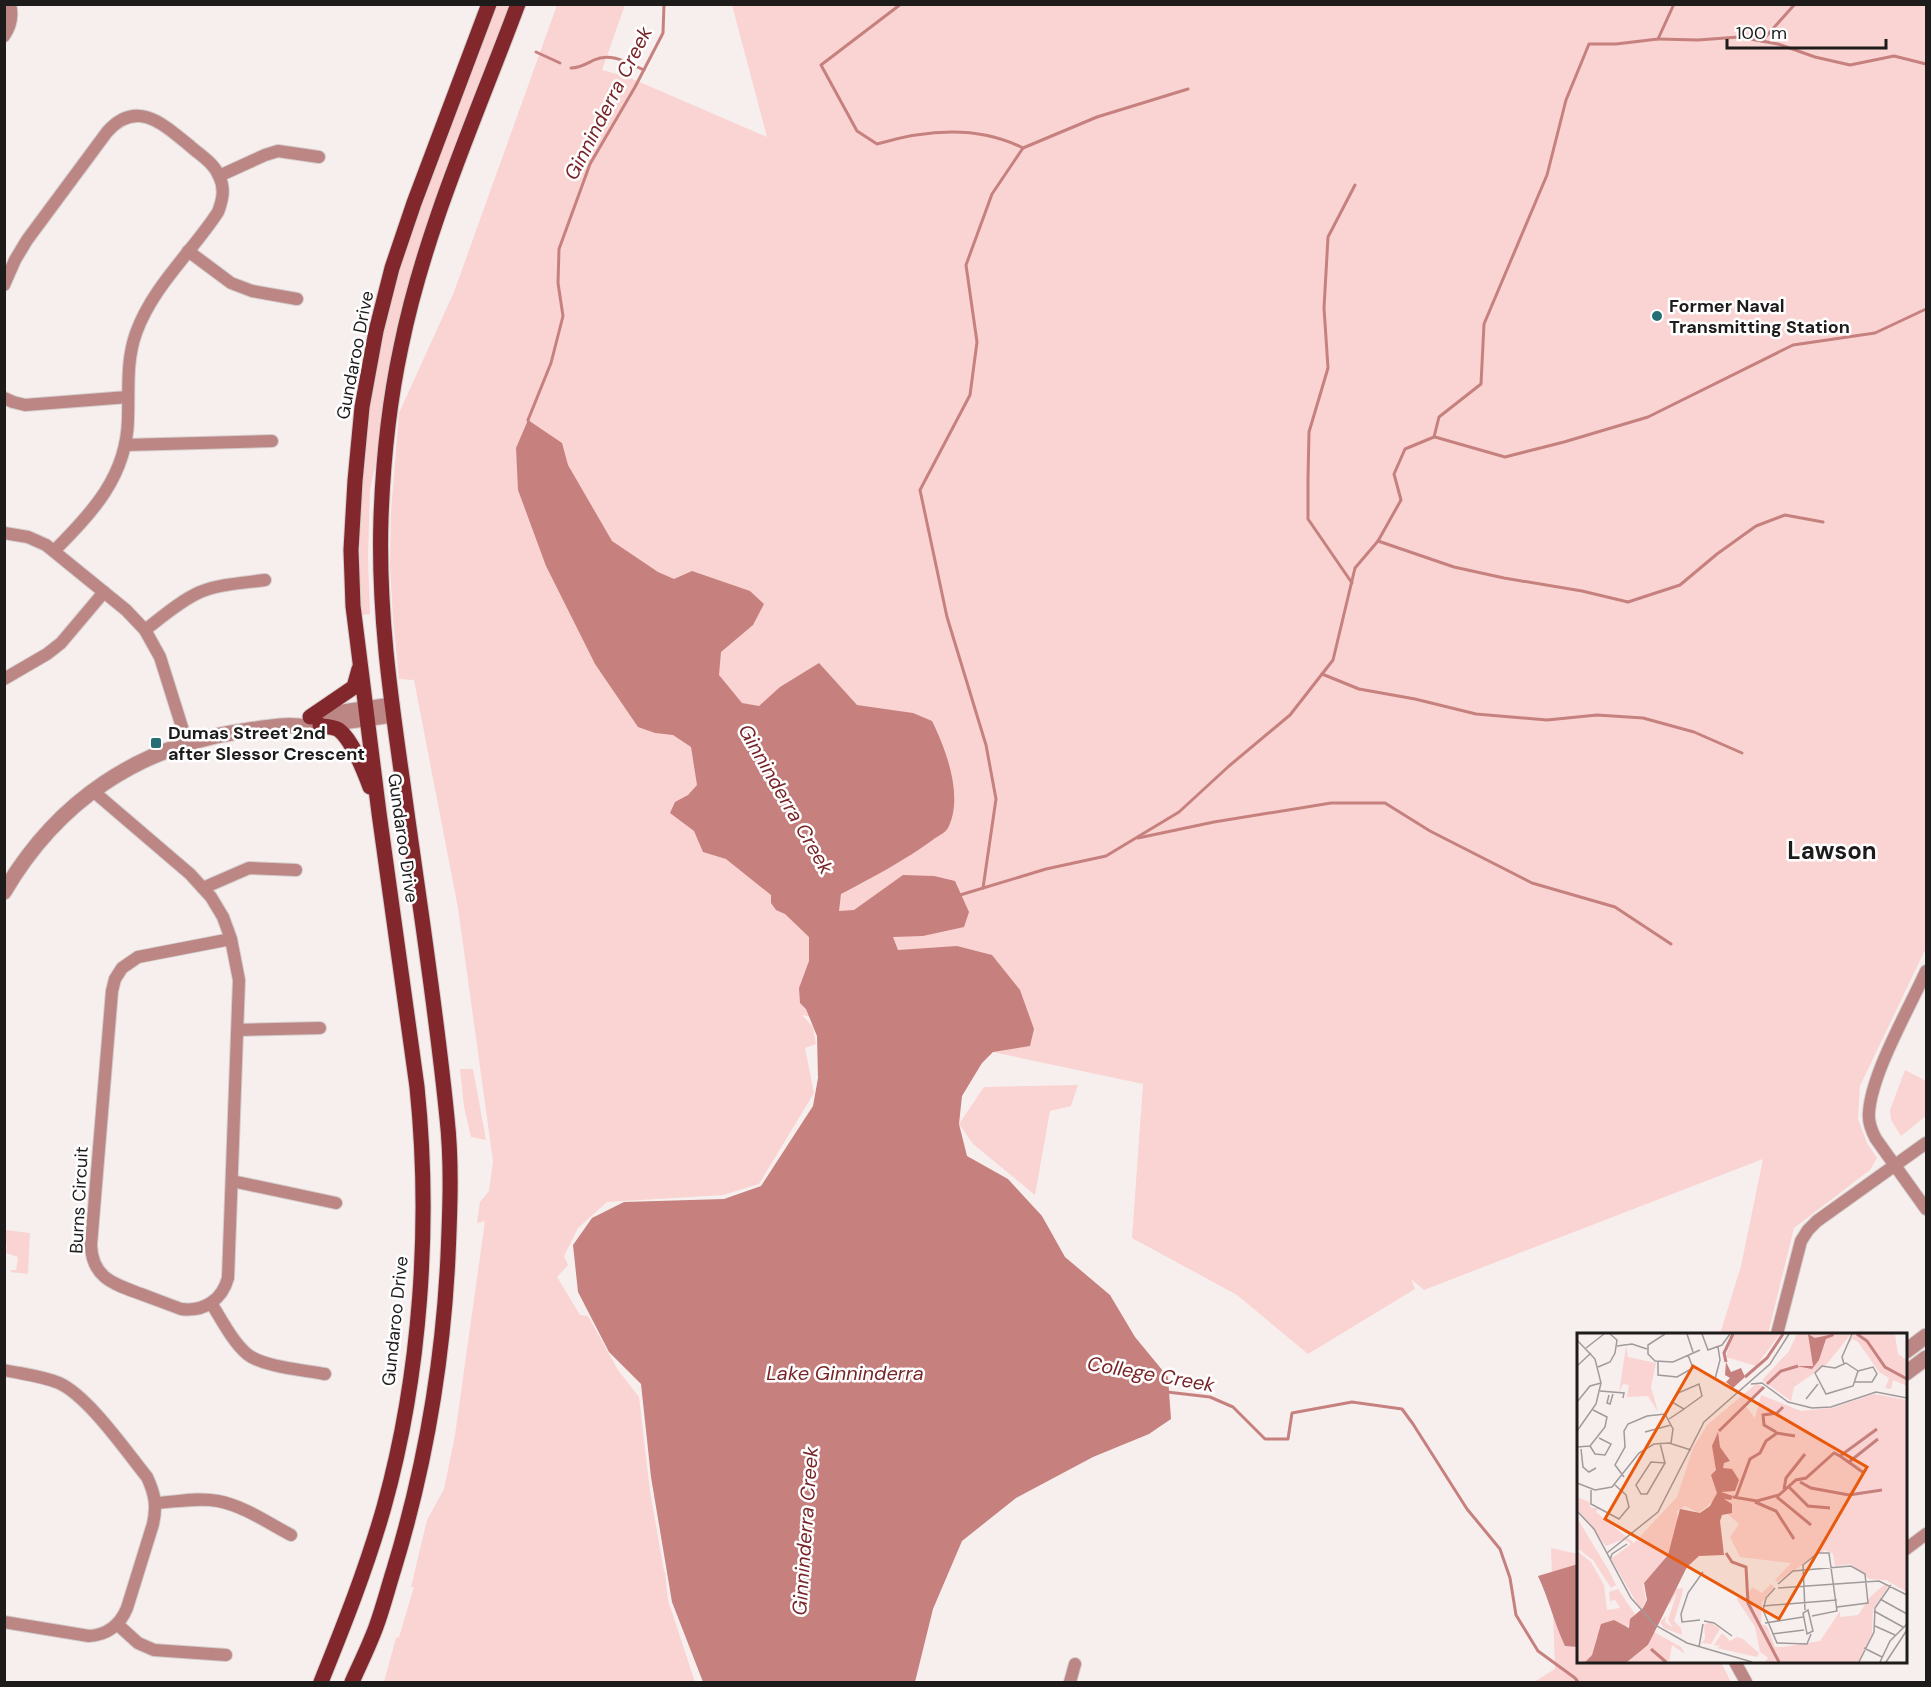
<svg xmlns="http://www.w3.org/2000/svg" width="1931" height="1687" font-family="'DM Sans',sans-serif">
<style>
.green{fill:#f9d4d2}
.water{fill:#c6817f}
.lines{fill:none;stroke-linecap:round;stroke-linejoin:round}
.stream{stroke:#c6817f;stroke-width:3}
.minor-casing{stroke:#d4cdcc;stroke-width:14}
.tertiary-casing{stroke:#d4cdcc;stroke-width:17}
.primary-casing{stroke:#d4cdcc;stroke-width:17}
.minor{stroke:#bb8683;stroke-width:12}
.tertiary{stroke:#bb8683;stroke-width:15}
.primary{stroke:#82282c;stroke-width:15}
.poi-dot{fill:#246f74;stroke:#fefefe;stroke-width:2}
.labels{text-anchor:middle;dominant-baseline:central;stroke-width:5;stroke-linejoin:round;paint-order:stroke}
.poi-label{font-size:18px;font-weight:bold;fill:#1e1b1b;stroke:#fefefe;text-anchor:start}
.street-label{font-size:18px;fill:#1e1b1b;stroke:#fefefe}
.water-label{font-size:20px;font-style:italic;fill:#782529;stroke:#fefefe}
.district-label{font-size:24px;font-weight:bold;fill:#1e1b1b;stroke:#fefefe}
.inset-river{fill:none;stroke:#c6817f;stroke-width:3}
.inset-road{fill:none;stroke:#a09a9a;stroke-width:1.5}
.view{fill:#e8590c;fill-opacity:0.15;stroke:#e8590c;stroke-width:3}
.inset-edge{fill:none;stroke:#1e1b1b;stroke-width:3}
</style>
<rect width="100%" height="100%" fill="#f7efee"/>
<g class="green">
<path d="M495,5H511L462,134L380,444L370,490L368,557L370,614L361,615C358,520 360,424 383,331C410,219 455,112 495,5Z"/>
<path d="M557,5H625L602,70L628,77L767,137L732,5H1926V948L1860,1086L1858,1119L1867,1143L1877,1158L1870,1170L1794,1228L1768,1334H1720L1741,1266L1763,1159L1424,1290L1411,1279L1415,1289L1308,1354L1237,1295L1132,1238L1143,1084L993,1052L802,1015L813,1027L816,1044L805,1048L814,1093L759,1184L723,1195L607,1202L578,1228L564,1256L568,1265L557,1277L580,1315L588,1316L618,1370L639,1397L650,1491L664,1571L665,1572L668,1600L695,1682H384L396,1638L399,1637L414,1587H411L427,1520L444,1489L455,1435L485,1221L477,1223L480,1202L489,1191L493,1161L458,908L414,680L399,679L393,619L390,565L391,512L399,413L454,292Z"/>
<path d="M460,1069H473L486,1140L471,1137L464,1107Z"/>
<path d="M1905,1070L1926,1081V1116L1901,1136L1891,1120L1890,1110Z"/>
<path d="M1078,1085L1071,1106L1050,1111L1035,1195L973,1144L959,1124L984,1087Z"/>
<path d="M5,1230L30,1233L28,1274L10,1272L11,1270H16L18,1257L6,1253L7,1245L5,1244Z"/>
<path d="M1551,1548L1578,1554V1662H1721L1731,1682H1534L1555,1669Z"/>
</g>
<g class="water">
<path d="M528,420L562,443L568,465L612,541L658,572L674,579L692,571L750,591L764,604L753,625L721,652L719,675L742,703L759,706L780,687L819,663L857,705L913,713L932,721C946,749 964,797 948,828C945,833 938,836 934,839C904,861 873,877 841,894L839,911L854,910L903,875L934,876L955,881L969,912L964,927L923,936L893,937L898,950L957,946L992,955L1020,990L1034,1029L1030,1046L993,1052L982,1063L962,1096L959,1124L967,1156L1008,1179L1042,1216L1065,1257L1110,1295L1135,1337L1168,1377L1171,1419L1149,1434L1093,1457L1016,1498L962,1541L933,1609L915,1682H703L672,1602L651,1477L641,1384L609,1352L578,1292L573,1245L592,1218L624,1202L724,1199L761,1186L813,1106L818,1078L817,1036L806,1009L800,1003L799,988L809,961V937L785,914L776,910L771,903V895L726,859L703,852L694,831L670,813L675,802L688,795L697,785L691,747L673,735L655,733L638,727L595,664L546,566L518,490L516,448Z"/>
<path d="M1578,1564V1647L1565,1646C1554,1623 1549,1599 1538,1576Z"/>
</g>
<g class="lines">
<g class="stream">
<path d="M901,4L821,65L857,131L877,144C924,130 978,125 1023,148"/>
<path d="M1658,39L1698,40L1739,37L1778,44L1815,57L1850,65L1894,56L1926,64"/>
<path d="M1762,41L1795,4"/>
<path d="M536,52L560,63"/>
<path d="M571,68C580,68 586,64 594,60C611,52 628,63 644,70"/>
<path d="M529,424L528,420L551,363L563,316L558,283L559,249L590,164L635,87L663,33L664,4"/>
<path d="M1435,437L1505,457L1564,442L1648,417L1793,345L1875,333L1926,309"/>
<path d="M1378,541L1454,567L1504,578L1582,591L1628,602L1680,585L1717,554L1756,526L1785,515L1823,522"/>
<path d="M1352,583L1308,519V479L1309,432L1328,368L1324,308L1328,237L1355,185"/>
<path d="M1322,674L1359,689L1415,699L1476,714L1547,720L1597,715L1643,718L1694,732L1742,753"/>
<path d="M1138,838L1214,822L1331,803H1385L1430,831L1532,883L1615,907L1671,944"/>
<path d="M983,888L996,799L986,745L947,617L920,490L970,395L977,342L966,265L992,194L1023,148L1097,117L1188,89"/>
<path d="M960,895L1046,869L1106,856L1179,812L1229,766L1290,715L1333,660L1355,568L1378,541L1401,500L1394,474L1405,449L1434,437L1439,417L1481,384L1484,324L1547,175L1566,100L1589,44H1616L1658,39L1674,4"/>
<path d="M1167,1392L1210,1397L1233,1407L1265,1439H1288L1292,1413L1352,1402L1402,1409L1413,1424L1467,1509L1500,1549L1510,1578L1516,1615L1538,1651L1575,1678L1578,1682"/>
</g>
<defs>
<g id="minor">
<path d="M4,36C11,26 13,16 10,4"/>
<path d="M219,176L265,155L278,151L319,157"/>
<path d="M188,251L231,283L252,291L297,299"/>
<path d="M4,285L15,260L27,240L107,132C137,98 164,125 190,146C200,155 214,163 219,176C225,188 223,199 218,212C192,252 153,286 136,333C126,361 129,389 128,419C127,476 92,513 54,551"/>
<path d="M4,398L13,402L25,405L128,397"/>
<path d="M125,445L272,441"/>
<path d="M4,533L28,537L46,545L126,610L145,630L160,657L187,743"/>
<path d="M145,630C162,617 180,601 200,592C219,584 243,583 265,580"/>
<path d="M4,679L47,654L61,643L104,592"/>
<path d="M93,791L190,874L211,897L223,917L231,939L138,957L122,968L115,979L112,991L91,1245C92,1278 114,1284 141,1294C154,1299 168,1304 181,1309C204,1312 222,1300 228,1278L239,980L231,939"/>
<path d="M203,888L249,868L296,870"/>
<path d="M1926,971C1909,1009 1872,1072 1869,1112C1868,1122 1871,1130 1876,1139L1926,1209"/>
<path d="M238,1030L320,1028"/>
<path d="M232,1181L336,1203"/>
<path d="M211,1303C222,1320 232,1341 247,1354C263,1367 304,1370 325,1374"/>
<path d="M1777,1334L1801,1241L1808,1230L1817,1221L1926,1143"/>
<path d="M4,1370C22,1374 42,1376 59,1383C88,1396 126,1451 147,1477C155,1494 157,1506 153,1524L127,1608C120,1625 107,1635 89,1636L4,1622"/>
<path d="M156,1503C176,1502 198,1497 218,1501C244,1506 268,1523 291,1535"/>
<path d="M1906,1549L1926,1534"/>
<path d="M117,1624L138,1643L154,1650L226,1655"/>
<path d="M1735,1662L1746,1682"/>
<path d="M1070,1682L1075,1664"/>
</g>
<g id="tertiary">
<path d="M315,716L392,705"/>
<path d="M4,892C57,801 139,746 243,731C264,728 285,723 306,727L393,715"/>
<path d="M1906,1351L1926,1336"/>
<path d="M1906,1373L1926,1358"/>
</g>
<g id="primary">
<path d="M310,717L354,687L359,669"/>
<path d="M320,725C326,727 335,727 339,730C353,741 364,771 370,787"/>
<path d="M321,1682C344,1625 367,1567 384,1507C421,1374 431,1223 417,1087L379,813L353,606L351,550L355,481L362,407L376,331L392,268L414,203L489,4"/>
<path d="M352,1682C360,1664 369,1646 376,1627C383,1608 388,1588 394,1569C425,1467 443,1362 448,1256C450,1210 452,1163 447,1118C436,1006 418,895 403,784C390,694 378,609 381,518C383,461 389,403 401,347C425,229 476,117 518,4"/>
</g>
</defs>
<use href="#minor" class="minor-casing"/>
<use href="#tertiary" class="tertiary-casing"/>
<use href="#primary" class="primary-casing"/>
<use href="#minor" class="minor"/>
<use href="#tertiary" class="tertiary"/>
<use href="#primary" class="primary"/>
</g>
<g class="poi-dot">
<circle cx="1657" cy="316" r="6"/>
<rect x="150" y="737" width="12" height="12" rx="3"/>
</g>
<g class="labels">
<g class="poi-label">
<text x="1669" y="306">Former Naval<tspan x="1669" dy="21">Transmitting Station</tspan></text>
<text x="168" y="733">Dumas Street 2nd<tspan x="168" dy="21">after Slessor Crescent</tspan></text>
</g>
<g class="street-label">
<text transform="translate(355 355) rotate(-79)">Gundaroo Drive</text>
<text transform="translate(403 838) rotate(82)">Gundaroo Drive</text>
<text transform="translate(79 1200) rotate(-87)">Burns Circuit</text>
<text transform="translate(395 1321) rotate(-84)">Gundaroo Drive</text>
</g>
<g class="water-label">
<text transform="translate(608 103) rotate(-63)">Ginninderra Creek</text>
<text transform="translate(786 799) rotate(60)">Ginninderra Creek</text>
<text x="845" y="1373">Lake Ginninderra</text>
<text transform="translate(1151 1374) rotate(10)">College Creek</text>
<text transform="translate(805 1531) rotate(-86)">Ginninderra Creek</text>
</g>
<g class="district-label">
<text x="1832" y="850">Lawson</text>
</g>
</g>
<g transform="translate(1577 1333)">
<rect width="330" height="330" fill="#f7efee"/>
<path d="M156,1H203L179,33L149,24ZM220,1H274L249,32L217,54L214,68L185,47L212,18ZM276,1H318L321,21L330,27V53L316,47L314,56L308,55L312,45L302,39L281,9L276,6L272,10ZM49,13L51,24L79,30L74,54L81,79L71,63L50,64L52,52L46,51L42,60ZM180,50L186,54L167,71L178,85L184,62L224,78L255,75L297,61L330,67V259L309,247L292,246L274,231L258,233L256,221L248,217L200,249L198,247L214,230L163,224L153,204L162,191L136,168L122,180L108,173L100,178L101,193L90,223L66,251L69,267L65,276L61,272L34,226L54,211L47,206L29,213L0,176V164L12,169L14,175H21L19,179L57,210L100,164L116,115L130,92ZM0,185L31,236L39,252L34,255L16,227L0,215ZM0,218L14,229L27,252L30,277L43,275L38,267L33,268L32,259L41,256L58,281L53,292L20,303L15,322L8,329H0ZM102,245L100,256L106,255L105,262L97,288L104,295L105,302L87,295L83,289L89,283L88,289L96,295L91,287L100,259L92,272V267ZM194,251L197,254L185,269L184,291L190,293L198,314H206L243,308L263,278V284L281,282L294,263L308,251L311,254L296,276L295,301L282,329H188L191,325L183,319L178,294L159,265H169L175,254L185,260ZM133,289L143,296L134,311L125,310L128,305L127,292ZM77,299L104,314L108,321L95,312L92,329H45L71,313ZM145,300L153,308L160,304L166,306L182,320L180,324L140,315L144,313L137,312Z" fill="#f9d4d2"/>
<path d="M231,1L238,5L256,1L257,3L249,6L242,27L235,36L219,33H236ZM149,29L154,39L164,35L168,44L156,55L149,49L153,45L148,42ZM141,99L143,114L153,128L147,130L146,135L155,136L162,147L158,158L144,159L156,163L154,167L147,166L155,171V180L145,182L143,188L147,222L122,223L110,234L71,312L50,329H8L15,322L24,291L37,287L52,295L53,286L66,275L70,267L67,250L91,222L103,176L123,180L133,173L140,160L134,142L139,137L135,113Z" fill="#c6817f"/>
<path class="inset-river" d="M280,1L290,8L308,34L330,46M149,29L147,20L156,1M168,44L190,25L206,1M190,51L204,38L221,33M142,98L187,54M199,99L187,92L186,82L200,80L206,74M263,123L287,140M272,129L301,106M223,149L234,155L272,162L305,157M212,154L231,173L253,175M207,156L209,145L228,121M156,164L180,168L202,162L219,147L229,145L257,120L263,123L300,96M159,164L173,126L183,120L189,108L200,100L218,103M200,164L234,192M178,169L199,178L217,206M149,220L155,229L169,234L171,270L202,329M74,316L89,329"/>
<path class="inset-road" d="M88,1L71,12V21L78,28L96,29L123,17M110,1L116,19M125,1L131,17L145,12L153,1M0,7L18,26L24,50L19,71L0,98M40,13L55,11L70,16M9,15L27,1M81,29V42L100,44L116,35L111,22M269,30L281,38L276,53L249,61L238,40L245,33L258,35ZM267,31L265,24L275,1M0,33L14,20M21,34L33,29L38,20L40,7L33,1M138,46L143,27L141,14M278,49H295L300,41L296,34L281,38M174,51L185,50L211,69L235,75L254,74L299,59L330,65M23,58L47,60L46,65M32,62L30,70L33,71L36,61M229,66L241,51M0,69L13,53L24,50M92,86L107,76L95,69L101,60L122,51L125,63L107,76M68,99L94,92M83,110L88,130L74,129L59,152L64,161H70L88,130M13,113L18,121L28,122L34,111L22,105M0,114L13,113L28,94L30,84L16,77M4,116L6,134L12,139L19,135M47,144L38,132L48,114L47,98L51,91L70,83L88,81L96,96L94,110M0,150L18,157L35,154L62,120L77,111L92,110L114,117M14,157V171L42,186L52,174L49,162L38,152M0,178L17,196L54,265L78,292L110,310L175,329M30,220L81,179L127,89L193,31L212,1M33,227L35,221L50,211M201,251L216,238L274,233L288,241L291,270L260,274M198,255L189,265L186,277L200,310L230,311L234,301M201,255L302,248L330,262M303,266L330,281M186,273L260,267M228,277L226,232L241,220H252L260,278L235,283M231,277L236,298L230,301L226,280ZM297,278L326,294M123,287L105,289L104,281L111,260L126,239M127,288L137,290L155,303M188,290L226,284M298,293L318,302M195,301L227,297M122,314L126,291M287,315L305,324M282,329L297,299L298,275L314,252M303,329L313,308L330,291M309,329L330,297"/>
<path class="view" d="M116,33L290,134L202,286L28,186Z"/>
<rect width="330" height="330" class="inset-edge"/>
</g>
<rect width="1931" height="1687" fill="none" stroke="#1e1b1b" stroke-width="12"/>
<path d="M1727 39v9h159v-9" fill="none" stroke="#1e1b1b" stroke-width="3"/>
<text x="1736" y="39" font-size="18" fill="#1e1b1b" stroke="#fefefe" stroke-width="4.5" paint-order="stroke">100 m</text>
</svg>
